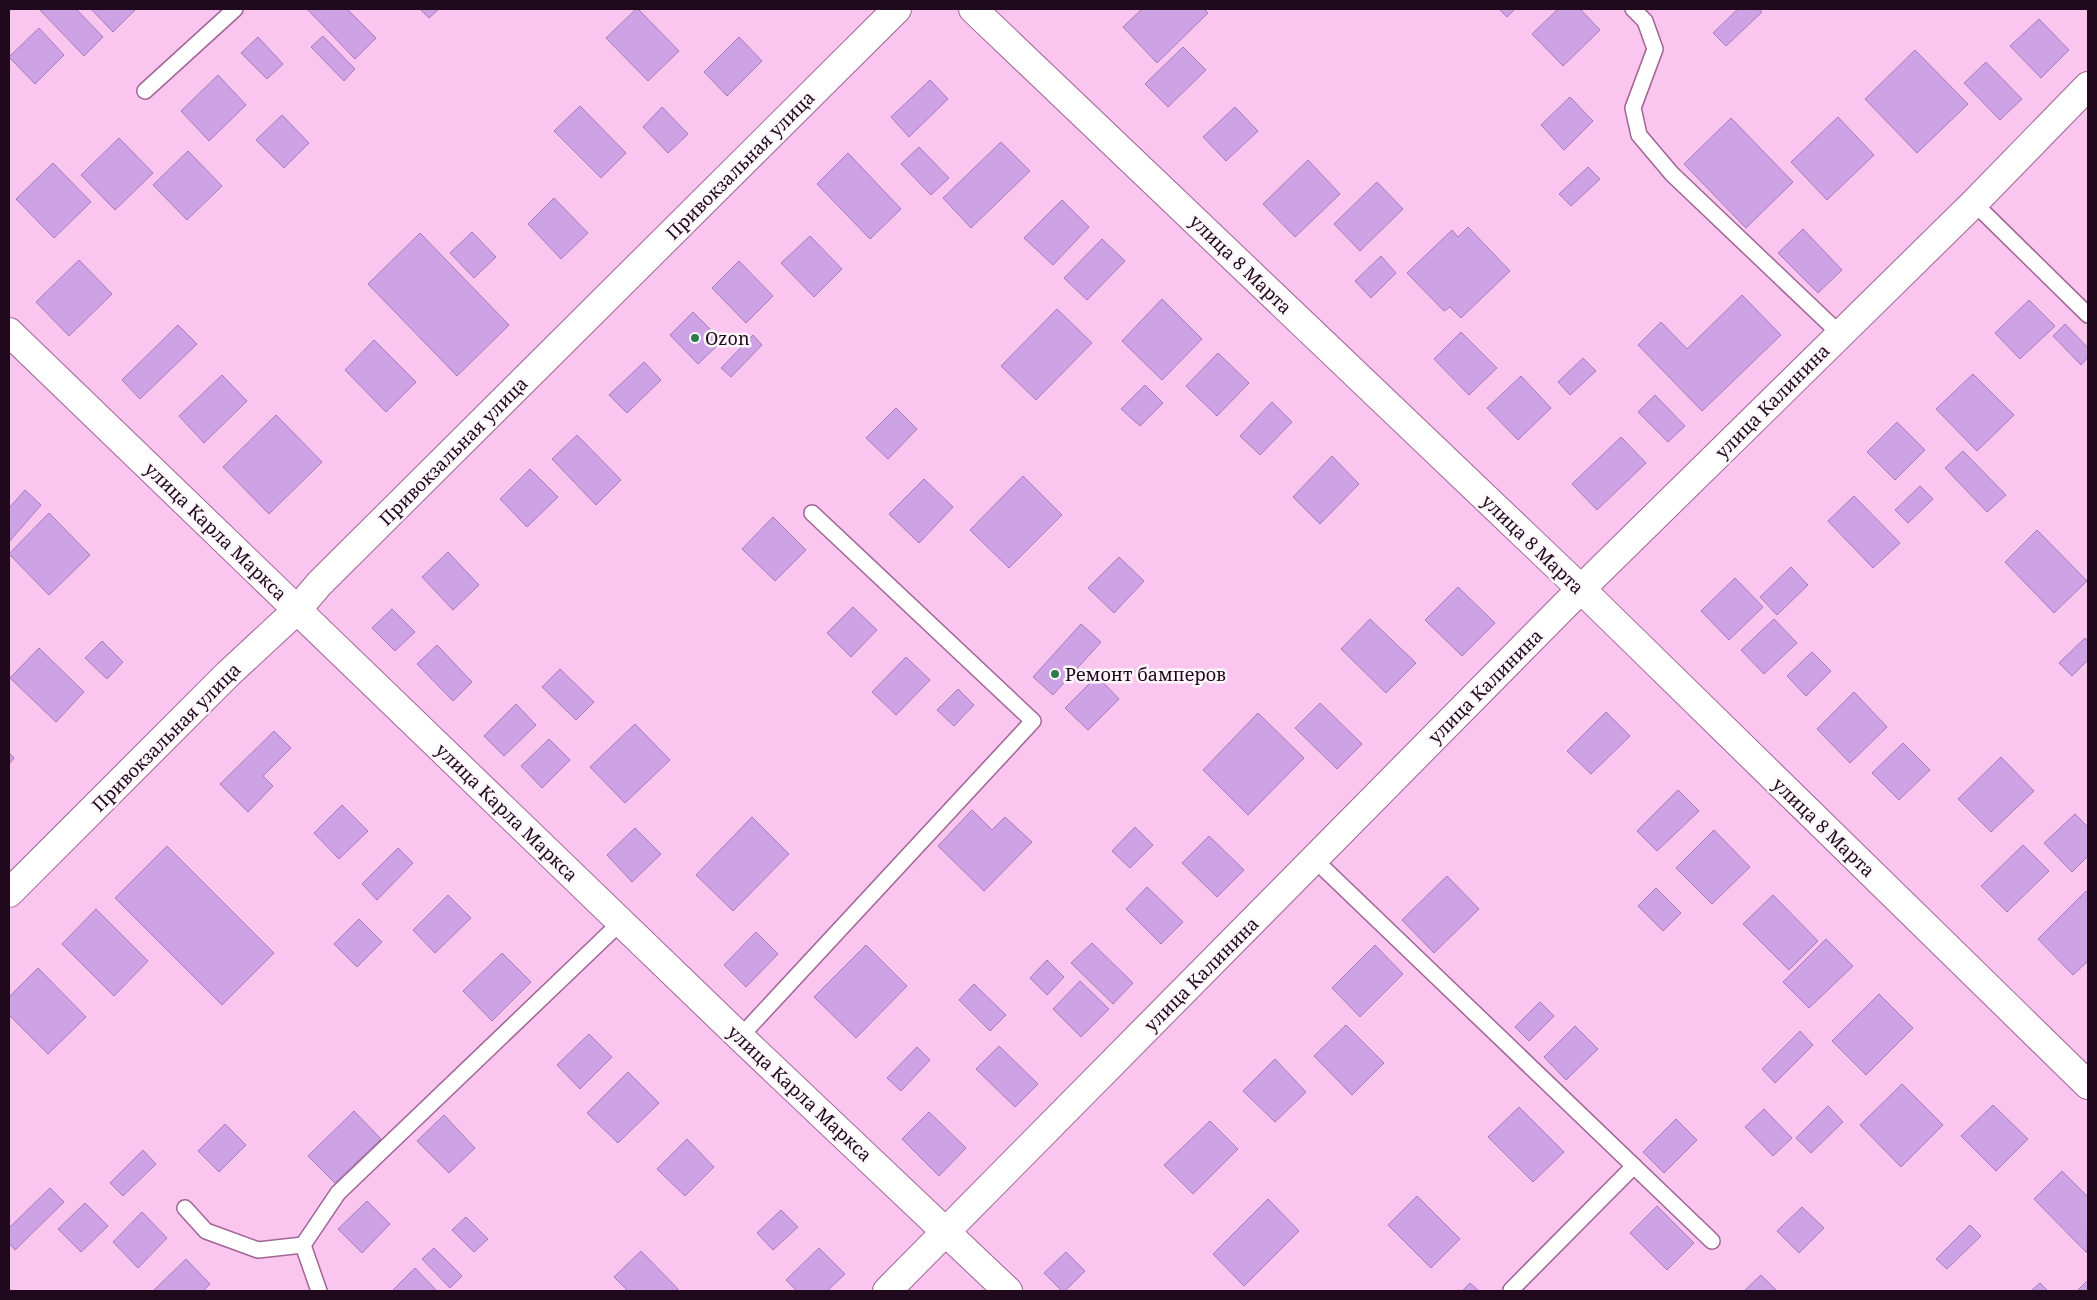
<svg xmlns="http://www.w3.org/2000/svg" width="2097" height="1300" font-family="'Noto Serif',serif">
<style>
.building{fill:#cea3e5;stroke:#a57bba}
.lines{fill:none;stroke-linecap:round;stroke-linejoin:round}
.service-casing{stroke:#a06495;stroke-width:18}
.minor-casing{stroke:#a06495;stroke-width:30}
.tertiary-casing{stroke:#a06495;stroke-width:30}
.service{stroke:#fff;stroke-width:15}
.minor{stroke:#fff;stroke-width:28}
.tertiary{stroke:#fff;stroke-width:28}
.poi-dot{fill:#2b7b4b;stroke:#fef7fc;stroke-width:2}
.labels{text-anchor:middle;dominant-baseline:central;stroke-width:5;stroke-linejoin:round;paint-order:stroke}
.street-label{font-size:18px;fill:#20091c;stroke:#fef7fc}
.poi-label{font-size:18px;fill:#20091c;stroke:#fef7fc;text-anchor:start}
</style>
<rect width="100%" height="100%" fill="#fac5ef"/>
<g class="building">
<path d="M39,9H76L103,37L84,56Z"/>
<path d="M91,9H133L135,10L113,32Z"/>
<path d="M307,9H347L376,38L355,59Z"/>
<path d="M420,9H439L429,18Z"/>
<path d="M636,9H638L679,51L648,81L606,38Z"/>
<path d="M1142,9H1204L1208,13L1157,63L1123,27Z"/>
<path d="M1499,9H1515L1507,17Z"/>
<path d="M1558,9H1580L1600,30L1563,66L1532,34Z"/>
<path d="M1738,9H1759L1762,12L1726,46L1713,33Z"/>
<path d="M2039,19L2069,50L2041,78L2010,46Z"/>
<path d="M39,28L64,55L35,84L9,57Z"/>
<path d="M323,36L355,69L344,81L311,47Z"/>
<path d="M258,37L283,64L267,79L241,53Z"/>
<path d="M739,37L762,61L727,96L704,72Z"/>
<path d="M1183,47L1206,70L1168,107L1145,84Z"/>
<path d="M1915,50L1968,104L1917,153L1865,99Z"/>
<path d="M1986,62L2022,99L2000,120L1964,83Z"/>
<path d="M218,75L246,105L209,141L181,111Z"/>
<path d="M930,80L948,99L909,137L891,117Z"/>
<path d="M1570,97L1593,121L1564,150L1541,125Z"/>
<path d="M580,106L626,153L601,178L554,131Z"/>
<path d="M662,107L688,134L668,153L643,127Z"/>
<path d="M1235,107L1258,131L1226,161L1203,137Z"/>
<path d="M282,115L309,143L284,168L256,140Z"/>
<path d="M1838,117L1874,155L1827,200L1791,162Z"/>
<path d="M1731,118L1793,182L1746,228L1684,164Z"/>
<path d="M119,138L153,173L115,210L81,175Z"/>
<path d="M1001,142L1030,171L971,228L943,198Z"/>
<path d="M919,147L949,178L931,195L901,164Z"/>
<path d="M188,151L222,186L187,220L153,185Z"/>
<path d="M848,153L901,209L870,239L817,184Z"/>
<path d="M1308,160L1340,194L1295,237L1263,204Z"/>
<path d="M53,163L91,202L54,238L16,199Z"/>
<path d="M1588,167L1600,179L1571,206L1559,194Z"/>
<path d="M1377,182L1403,209L1360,251L1334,224Z"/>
<path d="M554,198L588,233L561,259L528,224Z"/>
<path d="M1062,200L1089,227L1053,265L1024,238Z"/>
<path d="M1468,227L1510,271L1461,318L1450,307L1444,311L1407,273L1452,230L1458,237Z"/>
<path d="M1803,229L1842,270L1818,293L1778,253Z"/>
<path d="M472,232L496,257L474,278L450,253Z"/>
<path d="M420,233L509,325L457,376L368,284Z"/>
<path d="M810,236L842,269L814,297L781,263Z"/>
<path d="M1102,239L1125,261L1087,300L1064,278Z"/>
<path d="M1381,256L1396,273L1371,298L1355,281Z"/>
<path d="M79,260L112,294L69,336L36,302Z"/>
<path d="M739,261L773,296L746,323L712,288Z"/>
<path d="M1742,295L1781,335L1702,411L1638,345L1661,322L1687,349Z"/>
<path d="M1162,299L1202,339L1162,380L1122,341Z"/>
<path d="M2029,300L2055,326L2020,359L1995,333Z"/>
<path d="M1057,309L1092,343L1036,400L1001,366Z"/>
<path d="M693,312L722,341L698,364L670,335Z"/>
<path d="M2065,324L2088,348V357L2081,365L2053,336Z"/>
<path d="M178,325L197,344L140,399L122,380Z"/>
<path d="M1461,332L1497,368L1469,395L1434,359Z"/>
<path d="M753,335L762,345L731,377L721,368Z"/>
<path d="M374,340L416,382L386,412L345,370Z"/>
<path d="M1218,353L1249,383L1217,416L1186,386Z"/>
<path d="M1583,358L1596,371L1570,395L1558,382Z"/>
<path d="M644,362L661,380L627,413L609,395Z"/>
<path d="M1973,374L2014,415L1977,451L1936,409Z"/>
<path d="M222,375L247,401L204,443L179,416Z"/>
<path d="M1521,376L1551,408L1518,440L1487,408Z"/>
<path d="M1145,385L1163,403L1140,426L1121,409Z"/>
<path d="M1655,395L1685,426L1668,442L1638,412Z"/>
<path d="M1272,402L1292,422L1260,455L1240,436Z"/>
<path d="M896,408L917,429L888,459L866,438Z"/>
<path d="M276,415L322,462L269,514L223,467Z"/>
<path d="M1897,422L1925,450L1895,480L1867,452Z"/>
<path d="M577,435L621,480L596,505L552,459Z"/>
<path d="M1621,437L1646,463L1597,510L1572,484Z"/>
<path d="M1963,451L2006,495L1987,512L1945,468Z"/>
<path d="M1332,456L1359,484L1320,524L1293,497Z"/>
<path d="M530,469L558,497L527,527L500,499Z"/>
<path d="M1023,476L1062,515L1009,568L970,530Z"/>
<path d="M924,479L953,507L919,543L889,514Z"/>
<path d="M1920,486L1933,499L1908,523L1895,510Z"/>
<path d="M25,490L41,505L9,542V508Z"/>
<path d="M1854,496L1900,543L1873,568L1828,521Z"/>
<path d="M49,513L90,555L49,595L9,554Z"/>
<path d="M773,517L806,550L775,581L742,549Z"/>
<path d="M2037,530L2087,581L2054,613L2005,562Z"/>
<path d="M448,552L479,585L453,610L422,577Z"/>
<path d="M1119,557L1144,581L1114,613L1088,588Z"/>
<path d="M1791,567L1808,585L1777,615L1760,597Z"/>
<path d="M1735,578L1763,607L1729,640L1701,611Z"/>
<path d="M1458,587L1495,623L1462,656L1425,620Z"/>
<path d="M853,607L877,630L851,657L827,633Z"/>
<path d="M392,609L415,632L395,651L372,628Z"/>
<path d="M1370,619L1416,663L1386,693L1341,649Z"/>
<path d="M1774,619L1797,643L1764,674L1741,650Z"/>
<path d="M1081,624L1101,642L1053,695L1033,677Z"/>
<path d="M2085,638L2088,642V660L2072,676L2059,663Z"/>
<path d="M102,641L123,662L107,679L85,658Z"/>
<path d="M437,645L472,682L453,701L417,664Z"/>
<path d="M39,648L84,692L56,722L10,678Z"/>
<path d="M1812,652L1831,671L1806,696L1787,676Z"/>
<path d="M906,657L930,680L896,715L872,692Z"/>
<path d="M560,669L594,702L576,720L542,687Z"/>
<path d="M1097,676L1119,699L1088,730L1065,708Z"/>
<path d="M958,689L974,705L954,726L937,710Z"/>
<path d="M1854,692L1887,727L1850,763L1817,729Z"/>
<path d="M1320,703L1362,744L1337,769L1295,728Z"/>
<path d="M516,704L536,725L504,756L484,736Z"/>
<path d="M1606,712L1630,736L1591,774L1567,751Z"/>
<path d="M1258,713L1304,758L1248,815L1203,770Z"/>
<path d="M635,724L670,760L625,803L590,767Z"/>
<path d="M274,731L291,748L263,776L273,786L248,812L220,784Z"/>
<path d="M549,739L570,760L542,788L521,766Z"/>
<path d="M1903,743L1930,770L1899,800L1872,773Z"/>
<path d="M9,753L14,758L9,764Z"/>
<path d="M2001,757L2034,791L1991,832L1958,799Z"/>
<path d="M1678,790L1699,811L1657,851L1637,831Z"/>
<path d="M342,805L368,831L339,859L314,833Z"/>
<path d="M972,810L992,830L1005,817L1032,842L984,891L938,846Z"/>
<path d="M2075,814L2088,827V856L2072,872L2044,843Z"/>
<path d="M752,817L789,854L733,911L696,875Z"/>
<path d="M1135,827L1153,845L1130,868L1112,851Z"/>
<path d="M635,828L661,854L632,882L607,855Z"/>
<path d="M1714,830L1750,867L1712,904L1676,868Z"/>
<path d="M1209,836L1244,870L1217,897L1182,863Z"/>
<path d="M2023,845L2049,871L2007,912L1981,886Z"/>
<path d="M167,846L274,953L222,1005L115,898Z"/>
<path d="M398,848L413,863L377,900L362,884Z"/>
<path d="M1447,876L1479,909L1434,953L1402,920Z"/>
<path d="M1147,887L1183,922L1161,944L1126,909Z"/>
<path d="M1656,888L1681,913L1663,931L1638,906Z"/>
<path d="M2086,891L2088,894V961L2073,975L2038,939Z"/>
<path d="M448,895L471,918L435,953L413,930Z"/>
<path d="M1773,895L1818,941L1789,970L1743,924Z"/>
<path d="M96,909L148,961L114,996L62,944Z"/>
<path d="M359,919L382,942L357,967L334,944Z"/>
<path d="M756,932L778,954L746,987L724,965Z"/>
<path d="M1826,939L1853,966L1809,1008L1783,982Z"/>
<path d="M1092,943L1133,983L1113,1004L1071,963Z"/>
<path d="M866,945L907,986L856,1038L814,997Z"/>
<path d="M1375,945L1403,974L1360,1017L1332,988Z"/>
<path d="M502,953L531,982L492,1021L463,991Z"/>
<path d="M1047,960L1064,977L1047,995L1030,978Z"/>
<path d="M38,968L86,1017L48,1054L9,1015V997Z"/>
<path d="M1080,981L1109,1009L1081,1037L1053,1009Z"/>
<path d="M974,984L1006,1015L990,1031L959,1000Z"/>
<path d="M1879,994L1913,1028L1866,1075L1832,1041Z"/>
<path d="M1540,1002L1554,1016L1529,1041L1515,1027Z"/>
<path d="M1346,1025L1384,1063L1352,1095L1314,1056Z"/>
<path d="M1575,1026L1598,1049L1566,1080L1544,1057Z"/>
<path d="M1800,1031L1813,1045L1775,1083L1762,1069Z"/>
<path d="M589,1034L612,1057L580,1089L557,1065Z"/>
<path d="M999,1046L1038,1084L1015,1107L976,1069Z"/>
<path d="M917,1047L930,1060L901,1091L887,1078Z"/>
<path d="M1275,1059L1306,1092L1275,1122L1243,1091Z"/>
<path d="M628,1072L659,1103L618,1143L587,1113Z"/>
<path d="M1902,1084L1943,1125L1901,1167L1860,1125Z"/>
<path d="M1993,1105L2028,1139L1996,1171L1961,1136Z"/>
<path d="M1828,1106L1843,1122L1811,1153L1796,1138Z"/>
<path d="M1519,1107L1564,1152L1533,1182L1488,1137Z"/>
<path d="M1764,1109L1792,1138L1773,1156L1745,1127Z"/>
<path d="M354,1111L381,1139L335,1183L308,1156Z"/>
<path d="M929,1112L966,1148L939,1176L902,1139Z"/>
<path d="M444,1115L475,1148L449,1173L417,1141Z"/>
<path d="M1676,1119L1697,1140L1664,1173L1643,1152Z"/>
<path d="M1210,1121L1238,1149L1193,1194L1164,1165Z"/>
<path d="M225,1124L246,1145L219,1172L198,1151Z"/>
<path d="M687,1139L714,1167L685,1196L657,1169Z"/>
<path d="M143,1150L156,1164L123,1196L110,1183Z"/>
<path d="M2062,1171L2088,1197L2087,1253L2034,1199Z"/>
<path d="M50,1188L64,1202L15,1250L9,1243V1228Z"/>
<path d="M1417,1196L1460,1239L1431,1268L1388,1225Z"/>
<path d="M1268,1199L1299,1231L1244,1286L1213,1254Z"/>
<path d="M367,1201L390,1224L362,1253L338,1229Z"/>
<path d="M85,1203L108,1226L81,1252L58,1229Z"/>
<path d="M1657,1206L1694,1243L1667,1270L1630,1233Z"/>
<path d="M1802,1207L1824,1228L1799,1253L1777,1231Z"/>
<path d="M781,1210L798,1227L773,1250L757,1233Z"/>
<path d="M142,1212L167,1238L138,1268L113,1242Z"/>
<path d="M466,1217L488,1239L474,1252L452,1230Z"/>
<path d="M1970,1225L1981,1236L1947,1269L1936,1259Z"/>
<path d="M434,1248L462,1276L450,1288L422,1259Z"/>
<path d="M819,1248L845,1274L827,1291H797L786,1280Z"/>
<path d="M641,1251L678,1289L676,1291H628L614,1277Z"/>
<path d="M1066,1252L1085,1271L1065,1291H1062L1044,1273Z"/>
<path d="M186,1259L210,1284L203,1291H153Z"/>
<path d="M415,1268L437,1291H392Z"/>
<path d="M1761,1275L1777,1291H1744Z"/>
<path d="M2088,1280V1291H2077Z"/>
<path d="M1470,1283L1479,1291H1462Z"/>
<path d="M2040,1283L2048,1291H2031Z"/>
</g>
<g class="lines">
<defs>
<g id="service">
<path d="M1633,9L1645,21L1655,49L1633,108L1639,135L1672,174L1840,334"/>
<path d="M145,91L235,9"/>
<path d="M1974,203L2088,315"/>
<path d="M1314,859L1712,1241"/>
<path d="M740,1037L1033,721L812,513"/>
<path d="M185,1208L206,1231L258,1250L303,1245"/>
<path d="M1511,1290L1634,1166"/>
<path d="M319,1291L303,1245L338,1193L621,922"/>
</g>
<g id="minor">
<path d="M973,9L1581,589L2088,1085"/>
<path d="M9,332L740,1037L1008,1291"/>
<path d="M887,1291L1581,589L1974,203L2088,86"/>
</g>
<path id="tertiary" d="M9,893L228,674L297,610L319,584L897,9"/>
</defs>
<use href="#service" class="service-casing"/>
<use href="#minor" class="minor-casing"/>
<use href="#tertiary" class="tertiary-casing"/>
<use href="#service" class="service"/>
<use href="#minor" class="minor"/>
<use href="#tertiary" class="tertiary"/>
</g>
<g class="poi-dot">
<circle cx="695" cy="338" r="5"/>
<circle cx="1055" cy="674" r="5"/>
</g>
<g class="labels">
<g class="street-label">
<text transform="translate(740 165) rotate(-45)">Привокзальная улица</text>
<text transform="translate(1241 264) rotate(44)">улица 8 Марта</text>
<text transform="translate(1772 401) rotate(-45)">улица Калинина</text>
<text transform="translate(453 451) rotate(-45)">Привокзальная улица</text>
<text transform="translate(216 531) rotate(44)">улица Карла Маркса</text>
<text transform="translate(1533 544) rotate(44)">улица 8 Марта</text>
<text transform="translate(1485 686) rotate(-45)">улица Калинина</text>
<text transform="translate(166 737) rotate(-45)">Привокзальная улица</text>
<text transform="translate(507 812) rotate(44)">улица Карла Маркса</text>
<text transform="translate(1824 827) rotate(44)">улица 8 Марта</text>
<text transform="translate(1201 974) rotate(-45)">улица Калинина</text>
<text transform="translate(800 1093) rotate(43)">улица Карла Маркса</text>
</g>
<g class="poi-label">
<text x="705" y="338">Ozon</text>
<text x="1065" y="674">Ремонт бамперов</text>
</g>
</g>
<rect width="2097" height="1300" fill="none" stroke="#20091c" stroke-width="20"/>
</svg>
